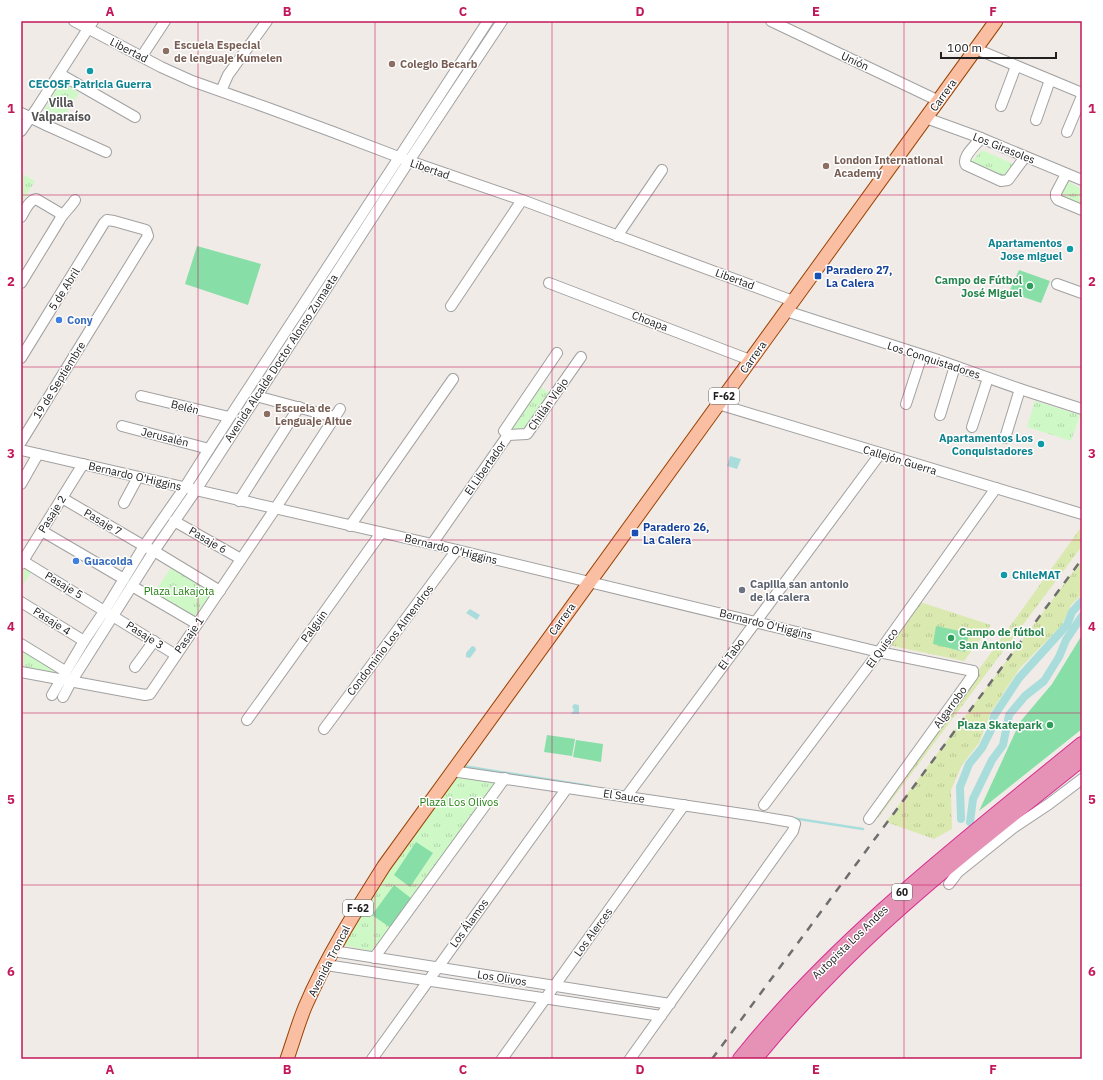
<svg xmlns="http://www.w3.org/2000/svg" width="1103" height="1080" font-family="'IBM Plex Sans',sans-serif">
<style>
.grass{fill:url(#grass-tufts)}
.park{fill:url(#park-tufts)}
.pitch{fill:#87dea7}
.water{fill:#a9dddc}
.lines{fill:none;stroke-linecap:round;stroke-linejoin:round}
.stream{stroke:#a9dddc;stroke-width:2.5}
.canal{stroke:#a9dddc;stroke-width:8}
.minor-casing{stroke:#a1a1a1;stroke-width:12}
.major-casing{stroke:#9a4303;stroke-width:15}
.highway-casing{stroke:#d82b90;stroke-width:16}
.minor{stroke:#fff;stroke-width:10}
.major{stroke:#fabfa3;stroke-width:13}
.highway{stroke:#e691b6;stroke-width:14}
.rail{stroke:#6e6e6e;stroke-width:2.5;stroke-dasharray:8 8;stroke-linecap:butt}
.grid{fill:none;stroke:#c2185b;stroke-width:1;stroke-opacity:0.55}
.education-dot{fill:#8d6e63;stroke:#fff;stroke-width:1.5}
.culture-dot{fill:#0f9aa8;stroke:#fff;stroke-width:1.5}
.transit-dot{fill:#1a4fb4;stroke:#fff;stroke-width:1.5}
.leisure-dot{fill:#2e9e5b;stroke:#fff;stroke-width:1.5}
.shop-dot{fill:#3f7fe0;stroke:#fff;stroke-width:1.5}
.worship-dot{fill:#6b7280;stroke:#fff;stroke-width:1.5}
.labels{text-anchor:middle;dominant-baseline:central;stroke-width:3;stroke-linejoin:round;paint-order:stroke}
.shield{fill:#fff;stroke:#636363;stroke-width:1}
.shield-label{font-size:10px;font-weight:bold;fill:#202020}
.education-label{font-size:11px;font-weight:bold;fill:#785e54;stroke:#fff;text-anchor:start}
.street-label{font-size:11px;fill:#202020;stroke:#fff}
.culture-label{font-size:11px;font-weight:bold;fill:#0d838f;stroke:#fff;text-anchor:end}
.transit-label{font-size:11px;font-weight:bold;fill:#164399;stroke:#fff;text-anchor:start}
.leisure-label{font-size:11px;font-weight:bold;fill:#27864d;stroke:#fff;text-anchor:end}
.shop-label{font-size:11px;font-weight:bold;fill:#366cbe;stroke:#fff;text-anchor:start}
.worship-label{font-size:11px;font-weight:bold;fill:#5b616d;stroke:#fff;text-anchor:start}
.park-label{font-size:11px;fill:#207f0e;stroke:#fff}
.neighbourhood-label{font-size:12px;font-weight:bold;fill:#535353;stroke:#fff}
.neatline{fill:none;stroke:#c2185b;stroke-width:1.5}
.grid-label{font-size:13px;text-anchor:middle;font-weight:bold;fill:#c2185b}
</style>
<defs>
<pattern id="grass-tufts" width="24" height="20" patternUnits="userSpaceOnUse"><rect width="24" height="20" fill="#dae9af"/><path d="M3 7l-1-3M5 7V3M7 7l1-3M15 17l-1-3M17 17v-4M19 17l1-3" fill="none" stroke="#bbc896"/></pattern>
<pattern id="park-tufts" width="24" height="20" patternUnits="userSpaceOnUse"><rect width="24" height="20" fill="#cef9c6"/><path d="M3 7l-1-3M5 7V3M7 7l1-3M15 17l-1-3M17 17v-4M19 17l1-3" fill="none" stroke="#b1d5aa"/></pattern>
</defs>
<rect width="100%" height="100%" fill="#f1ebe7"/>
<g class="grass">
<path d="M1082,526V546L878,818L873,817Z"/>
<path d="M1082,560V594L1071,605L1062,625L1020,668L991,712L979,743L962,765L951,790L952,829L934,839L886,822Z"/>
<path d="M920,602L991,625L964,661L888,645Z"/>
</g>
<g class="park">
<path d="M61,82L79,93L62,120L44,110Z"/>
<path d="M982,150L1016,165L1005,179L970,163Z"/>
<path d="M21,173L35,181L21,204Z"/>
<path d="M1067,181L1082,189V206L1058,196Z"/>
<path d="M538,385L552,395L526,432L507,430Z"/>
<path d="M1035,401L1080,415L1071,441L1027,427Z"/>
<path d="M22,566L32,571L21,588V567Z"/>
<path d="M172,566L215,593L195,622L152,596Z"/>
<path d="M21,649L57,671L56,672L21,667Z"/>
<path d="M452,777L498,783L376,952L343,945L393,862Z"/>
</g>
<g class="pitch">
<path d="M197,246L261,264L248,305L185,284Z"/>
<path d="M1019,270L1050,281L1041,303L1009,292Z"/>
<path d="M936,626L969,633L965,652L933,644Z"/>
<path d="M1082,635V729L979,811L1020,722L1052,684Z"/>
<path d="M547,735L575,739L572,756L544,752Z"/>
<path d="M576,740L603,744L601,762L573,757Z"/>
<path d="M416,842L433,853L410,887L394,875Z"/>
<path d="M394,885L412,899L391,928L372,915Z"/>
</g>
<g class="water">
<path d="M730,456L741,459L737,469L727,466Z"/>
<path d="M470,609L480,615L477,620L466,613Z"/>
<path d="M472,646L475,647L476,650L470,658L466,657V653Z"/>
<path d="M574,704L579,705V714H571L574,710L572,707Z"/>
</g>
<g class="lines">
<g class="stream">
<path d="M463,766L590,786"/>
<path d="M792,818L863,829"/>
</g>
<g class="canal">
<path d="M961,819L960,787L969,764L982,748L991,730L994,716L1019,678L1067,625L1072,612L1082,601"/>
<path d="M970,822L973,799L992,760L1003,745L1009,715L1025,696L1044,681L1059,657L1066,640L1082,616"/>
</g>
<defs>
<g id="minor">
<path d="M74,21L161,67L192,81L268,108L333,132L409,161L522,200L793,301"/>
<path d="M771,21L939,101"/>
<path d="M976,49L1082,93"/>
<path d="M142,56L165,21"/>
<path d="M60,74L135,117"/>
<path d="M221,91L228,75L267,21"/>
<path d="M1001,106L1016,66"/>
<path d="M21,113L48,126L106,152"/>
<path d="M926,118L981,138L1082,180"/>
<path d="M1036,120L1050,80"/>
<path d="M21,131L37,108L93,21"/>
<path d="M1067,132L1082,96"/>
<path d="M981,138C976,145 961,157 966,165L1001,181L1008,180L1025,157"/>
<path d="M1066,174L1056,193V197L1058,200L1082,210"/>
<path d="M21,217C25,211 28,201 36,199L58,212L61,215"/>
<path d="M617,236L662,170"/>
<path d="M21,283L59,221C63,213 70,208 75,200"/>
<path d="M549,283L750,360"/>
<path d="M1057,284L1082,293"/>
<path d="M451,306L522,200"/>
<path d="M786,311L935,359L1020,389L1082,409"/>
<path d="M21,358L104,223L107,220L114,221L146,230L148,236L21,442"/>
<path d="M141,396L229,417"/>
<path d="M256,396L334,417"/>
<path d="M718,404L1082,514"/>
<path d="M906,404L922,355"/>
<path d="M940,415L955,366"/>
<path d="M122,426L209,449"/>
<path d="M972,427L988,378"/>
<path d="M508,435L527,434L581,357"/>
<path d="M1005,438L1020,389"/>
<path d="M21,450L432,544L879,652L973,671V675L869,819"/>
<path d="M21,484L38,454"/>
<path d="M62,498L144,546L154,551L220,591"/>
<path d="M239,501L299,407"/>
<path d="M124,503L138,477"/>
<path d="M174,521L241,559"/>
<path d="M350,526L453,379"/>
<path d="M42,531L124,579"/>
<path d="M432,544L508,435L504,431L557,353"/>
<path d="M23,561L176,655"/>
<path d="M21,564L83,464"/>
<path d="M132,586L197,624"/>
<path d="M21,602L84,641"/>
<path d="M21,644L65,671"/>
<path d="M135,667L154,641"/>
<path d="M21,672L145,695L150,694L275,509L340,409"/>
<path d="M52,695L84,641L105,610L144,546L185,487L209,449L488,21"/>
<path d="M63,697L71,682L154,551L196,490L409,161L502,21"/>
<path d="M247,720L381,533"/>
<path d="M324,729L456,551"/>
<path d="M452,771L756,816L791,822L795,824L793,831L630,1059"/>
<path d="M626,797L880,454"/>
<path d="M764,805L879,652L996,488"/>
<path d="M949,884L958,872L1013,828L1049,804L1082,779"/>
<path d="M333,951L670,1004"/>
<path d="M374,958L505,778"/>
<path d="M326,965L661,1016"/>
<path d="M372,1059L567,788"/>
<path d="M502,1059L684,805"/>
</g>
<path id="major" d="M287,1059C293,1042 298,1024 305,1007C326,958 355,912 384,866L996,21"/>
<g id="highway">
<path d="M740,1059C838,937 962,842 1082,744"/>
<path d="M755,1059C781,1027 809,996 838,967C913,891 999,826 1082,759"/>
</g>
</defs>
<use href="#minor" class="minor-casing"/>
<use href="#major" class="major-casing"/>
<use href="#highway" class="highway-casing"/>
<use href="#minor" class="minor"/>
<use href="#major" class="major"/>
<use href="#highway" class="highway"/>
<path class="rail" d="M712,1059L1082,559"/>
</g>
<path class="grid" d="M198,21V1059M375,21V1059M552,21V1059M728,21V1059M904,21V1059M21,195H1082M21,367H1082M21,540H1082M21,713H1082M21,885H1082"/>
<g class="education-dot">
<circle cx="166" cy="51" r="4"/>
<circle cx="392" cy="64" r="4"/>
<circle cx="826" cy="166" r="4"/>
<circle cx="267" cy="414" r="4"/>
</g>
<g class="culture-dot">
<circle cx="90" cy="71" r="4"/>
<circle cx="1070" cy="249" r="4"/>
<circle cx="1041" cy="444" r="4"/>
<circle cx="1004" cy="575" r="4"/>
</g>
<g class="transit-dot">
<rect x="814" y="272" width="8" height="8" rx="2"/>
<rect x="631" y="529" width="8" height="8" rx="2"/>
</g>
<g class="leisure-dot">
<circle cx="1030" cy="286" r="4"/>
<circle cx="951" cy="638" r="4"/>
<circle cx="1050" cy="725" r="4"/>
</g>
<g class="shop-dot">
<circle cx="59" cy="320" r="4"/>
<circle cx="76" cy="561" r="4"/>
</g>
<circle class="worship-dot" cx="742" cy="590" r="4"/>
<g class="labels">
<g class="shield">
<rect x="709" y="388" width="30" height="16" rx="3"/>
<rect x="892" y="884" width="20" height="16" rx="3"/>
<rect x="343" y="900" width="30" height="16" rx="3"/>
</g>
<g class="shield-label">
<text x="724" y="396">F-62</text>
<text x="902" y="892">60</text>
<text x="358" y="908">F-62</text>
</g>
<g class="education-label">
<text x="174" y="45">Escuela Especial<tspan x="174" dy="13">de lenguaje Kumelen</tspan></text>
<text x="400" y="64">Colegio Becarb</text>
<text x="834" y="160">London International<tspan x="834" dy="13">Academy</tspan></text>
<text x="275" y="408">Escuela de<tspan x="275" dy="13">Lenguaje Aitue</tspan></text>
</g>
<g class="street-label">
<text transform="translate(129 50) rotate(27)">Libertad</text>
<text transform="translate(855 61) rotate(25)">Unión</text>
<text transform="translate(943 95) rotate(-54)">Carrera</text>
<text transform="translate(1004 148) rotate(22)">Los Girasoles</text>
<text transform="translate(430 169) rotate(19)">Libertad</text>
<text transform="translate(735 279) rotate(20)">Libertad</text>
<text transform="translate(64 289) rotate(-58)">5 de Abril</text>
<text transform="translate(650 321) rotate(21)">Choapa</text>
<text transform="translate(753 357) rotate(-54)">Carrera</text>
<text transform="translate(281 358) rotate(-57)">Avenida Alcalde Doctor Alonso Zumaeta</text>
<text transform="translate(934 360) rotate(18)">Los Conquistadores</text>
<text transform="translate(59 380) rotate(-58)">19 de Septiembre</text>
<text transform="translate(548 404) rotate(-55)">Chillán Viejo</text>
<text transform="translate(185 407) rotate(14)">Belén</text>
<text transform="translate(165 437) rotate(14)">Jerusalén</text>
<text transform="translate(900 460) rotate(17)">Callejón Guerra</text>
<text transform="translate(485 468) rotate(-55)">El Libertador</text>
<text transform="translate(135 476) rotate(13)">Bernardo O'Higgins</text>
<text transform="translate(52 514) rotate(-58)">Pasaje 2</text>
<text transform="translate(103 522) rotate(30)">Pasaje 7</text>
<text transform="translate(208 540) rotate(30)">Pasaje 6</text>
<text transform="translate(451 549) rotate(14)">Bernardo O'Higgins</text>
<text transform="translate(64 585) rotate(31)">Pasaje 5</text>
<text transform="translate(562 619) rotate(-54)">Carrera</text>
<text transform="translate(52 621) rotate(32)">Pasaje 4</text>
<text transform="translate(766 624) rotate(14)">Bernardo O'Higgins</text>
<text transform="translate(314 626) rotate(-54)">Palguin</text>
<text transform="translate(145 635) rotate(32)">Pasaje 3</text>
<text transform="translate(189 635) rotate(-55)">Pasaje 1</text>
<text transform="translate(390 640) rotate(-53)">Condominio Los Almendros</text>
<text transform="translate(882 648) rotate(-54)">El Quisco</text>
<text transform="translate(731 654) rotate(-53)">El Tabo</text>
<text transform="translate(950 707) rotate(-54)">Algarrobo</text>
<text transform="translate(624 796) rotate(8)">El Sauce</text>
<text transform="translate(469 923) rotate(-54)">Los Álamos</text>
<text transform="translate(593 932) rotate(-54)">Los Alerces</text>
<text transform="translate(850 942) rotate(-44)">Autopista Los Andes</text>
<text transform="translate(329 961) rotate(-63)">Avenida Troncal</text>
<text transform="translate(502 978) rotate(9)">Los Olivos</text>
</g>
<g class="culture-label">
<text x="90" y="84" text-anchor="middle">CECOSF Patricia Guerra</text>
<text x="1062" y="243">Apartamentos<tspan x="1062" dy="13">Jose miguel</tspan></text>
<text x="1033" y="438">Apartamentos Los<tspan x="1033" dy="13">Conquistadores</tspan></text>
<text x="1012" y="575" text-anchor="start">ChileMAT</text>
</g>
<g class="transit-label">
<text x="826" y="270">Paradero 27,<tspan x="826" dy="13">La Calera</tspan></text>
<text x="643" y="527">Paradero 26,<tspan x="643" dy="13">La Calera</tspan></text>
</g>
<g class="leisure-label">
<text x="1022" y="280">Campo de Fútbol<tspan x="1022" dy="13">José Miguel</tspan></text>
<text x="959" y="632" text-anchor="start">Campo de fútbol<tspan x="959" dy="13">San Antonio</tspan></text>
<text x="1042" y="725">Plaza Skatepark</text>
</g>
<g class="shop-label">
<text x="67" y="320">Cony</text>
<text x="84" y="561">Guacolda</text>
</g>
<g class="worship-label">
<text x="750" y="584">Capilla san antonio<tspan x="750" dy="13">de la calera</tspan></text>
</g>
<g class="park-label">
<text x="179" y="591">Plaza Lakajota</text>
<text x="459" y="802">Plaza Los Olivos</text>
</g>
<g class="neighbourhood-label">
<text x="61" y="102">Villa<tspan x="61" dy="14">Valparaíso</tspan></text>
</g>
</g>
<rect width="1103" height="1080" fill="none" stroke="#ffffff" stroke-width="44"/>
<path d="M941 52v6h115v-6" fill="none" stroke="#202020" stroke-width="2"/>
<text x="947" y="52" font-size="12" fill="#202020" stroke="#ffffff" stroke-width="3" paint-order="stroke">100 m</text>
<rect x="22" y="22" width="1059" height="1036" class="neatline"/>
<g class="grid-label">
<text x="110" y="16">A</text>
<text x="287" y="16">B</text>
<text x="463" y="16">C</text>
<text x="640" y="16">D</text>
<text x="816" y="16">E</text>
<text x="993" y="16">F</text>
<text x="11" y="113">1</text>
<text x="1092" y="113">1</text>
<text x="11" y="286">2</text>
<text x="1092" y="286">2</text>
<text x="11" y="458">3</text>
<text x="1092" y="458">3</text>
<text x="11" y="631">4</text>
<text x="1092" y="631">4</text>
<text x="11" y="804">5</text>
<text x="1092" y="804">5</text>
<text x="11" y="976">6</text>
<text x="1092" y="976">6</text>
<text x="110" y="1074">A</text>
<text x="287" y="1074">B</text>
<text x="463" y="1074">C</text>
<text x="640" y="1074">D</text>
<text x="816" y="1074">E</text>
<text x="993" y="1074">F</text>
</g>
</svg>
